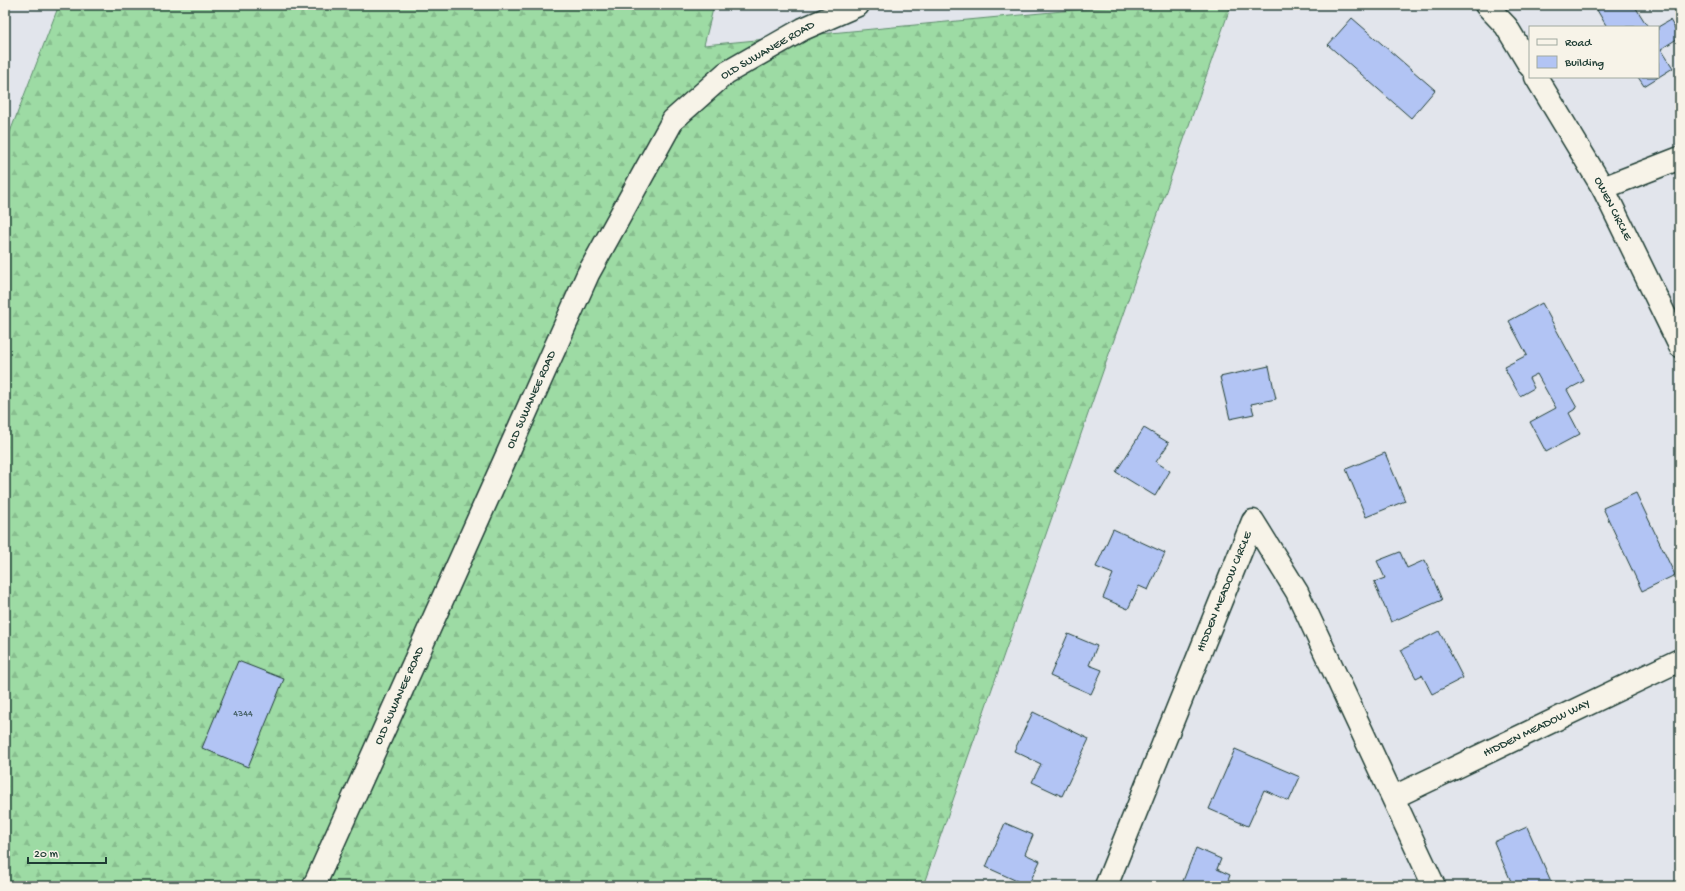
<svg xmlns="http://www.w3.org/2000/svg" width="1685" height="891" font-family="'Gochi Hand',sans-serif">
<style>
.forest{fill:url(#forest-firs);stroke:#5e8c6c}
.building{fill:#b2c4f4;stroke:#1f3d34}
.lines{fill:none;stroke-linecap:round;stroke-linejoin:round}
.minor-casing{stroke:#1f3d34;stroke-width:25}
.minor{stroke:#f7f3e8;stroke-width:22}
.labels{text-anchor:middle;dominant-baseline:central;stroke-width:4;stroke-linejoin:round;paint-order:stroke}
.number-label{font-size:10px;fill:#445f64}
.street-label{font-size:12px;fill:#1f3d34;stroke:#f7f3e8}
</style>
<defs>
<pattern id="forest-firs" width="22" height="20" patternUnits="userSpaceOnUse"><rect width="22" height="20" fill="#9ddba4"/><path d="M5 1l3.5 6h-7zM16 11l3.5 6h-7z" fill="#87bd8e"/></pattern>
</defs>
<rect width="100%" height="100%" fill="#e2e5ec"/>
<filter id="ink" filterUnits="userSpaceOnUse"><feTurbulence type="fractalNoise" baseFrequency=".025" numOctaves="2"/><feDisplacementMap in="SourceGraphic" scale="8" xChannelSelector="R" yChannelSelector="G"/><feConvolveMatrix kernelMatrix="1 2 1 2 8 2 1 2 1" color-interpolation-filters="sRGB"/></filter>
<g filter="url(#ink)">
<path class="forest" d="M59,5H714L704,45L1126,5H1231L923,886H5V145Z"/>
<g class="building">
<path d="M1605,5H1634L1648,27H1607L1597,10Z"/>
<path d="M1352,18L1435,90L1411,118L1328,45Z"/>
<path d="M1670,20L1680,37L1661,49L1673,68L1644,86L1638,77H1658V27Z"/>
<path d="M1542,303L1584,381L1567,390L1577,408L1569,413L1580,434L1546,452L1530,422L1556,408L1537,374L1529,378L1534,388L1520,396L1504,367L1527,355L1509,321Z"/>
<path d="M1269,366L1276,399L1251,404L1254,414L1230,419L1220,377Z"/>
<path d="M1144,428L1169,443L1156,462L1170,471L1155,496L1116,472Z"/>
<path d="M1385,453L1405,501L1366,517L1346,469Z"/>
<path d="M1636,493L1675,575L1642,591L1603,508Z"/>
<path d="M1113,529L1165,553L1148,590L1139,586L1128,609L1103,598L1113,574L1096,567Z"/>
<path d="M1400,552L1407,568L1425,560L1442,600L1391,622L1374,582L1385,578L1377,561Z"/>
<path d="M1439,631L1463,678L1432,694L1422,675L1416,678L1401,650Z"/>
<path d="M1068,634L1097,646L1089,665L1102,670L1091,694L1050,676Z"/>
<path d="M238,661L284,679L248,767L202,748Z"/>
<path d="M1033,712L1089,739L1062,796L1032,782L1041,764L1014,751Z"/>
<path d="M1235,749L1300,777L1289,801L1264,790L1248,826L1209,809Z"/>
<path d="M1005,823L1033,835L1025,854L1040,861L1028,886L986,867Z"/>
<path d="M1527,827L1553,886H1513L1494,842Z"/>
<path d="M1196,848L1221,859L1217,869L1230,875L1226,886H1181Z"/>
</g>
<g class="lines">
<defs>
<g id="minor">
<path d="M1486,5L1506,26L1530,66"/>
<path d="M1536,77L1603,188L1680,346"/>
<path d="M1603,188L1680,158"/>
<path d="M1394,797L1680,660"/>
<path d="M314,886L588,274L673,120L726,73L803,29L858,5"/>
<path d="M1106,886L1253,521L1297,592L1434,886"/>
</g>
</defs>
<use href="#minor" class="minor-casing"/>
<use href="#minor" class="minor"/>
</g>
</g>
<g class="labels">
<g class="number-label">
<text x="243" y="714">4344</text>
</g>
<g class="street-label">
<text transform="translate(768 51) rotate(-30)">OLD SUWANEE ROAD</text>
<text transform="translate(1612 209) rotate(63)">OWEN CIRCLE</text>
<text transform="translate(532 400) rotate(-66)">OLD SUWANEE ROAD</text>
<text transform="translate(1225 592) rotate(-68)">HIDDEN MEADOW CIRCLE</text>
<text transform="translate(400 696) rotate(-66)">OLD SUWANEE ROAD</text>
<text transform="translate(1537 729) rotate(-26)">HIDDEN MEADOW WAY</text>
</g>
</g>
<rect width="1685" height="891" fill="none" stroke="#f7f3e8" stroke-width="20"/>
<rect x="10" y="10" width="1665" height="871" fill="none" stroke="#1f3d34" stroke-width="1.5" filter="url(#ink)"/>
<rect x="1529" y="26" width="130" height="52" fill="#f7f3e8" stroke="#a1aaa0"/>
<rect x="1537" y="39" width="20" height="6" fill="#f7f3e8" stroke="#a1aaa0"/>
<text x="1565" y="46" font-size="12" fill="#1f3d34">Road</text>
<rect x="1537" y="56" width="20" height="12" fill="#b2c4f4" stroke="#a1aaa0"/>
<text x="1565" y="66" font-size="12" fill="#1f3d34">Building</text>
<path d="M28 857v6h78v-6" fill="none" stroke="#1f3d34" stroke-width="2"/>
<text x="34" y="857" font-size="12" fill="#1f3d34" stroke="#f7f3e8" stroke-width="3" paint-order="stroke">20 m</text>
</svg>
